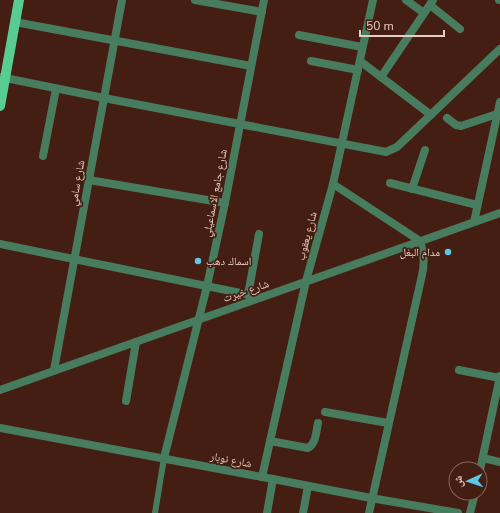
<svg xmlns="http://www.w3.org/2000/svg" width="500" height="513" font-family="'Nunito Sans','Noto Naskh Arabic',sans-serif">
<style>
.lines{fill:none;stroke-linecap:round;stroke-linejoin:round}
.service{stroke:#487c5e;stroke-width:6}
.minor{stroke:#487c5e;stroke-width:8}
.tertiary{stroke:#487c5e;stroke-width:8}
.primary{stroke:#58cd91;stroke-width:10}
.poi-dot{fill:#5ac8e5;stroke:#441e12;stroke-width:1.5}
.labels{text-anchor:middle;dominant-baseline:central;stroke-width:3.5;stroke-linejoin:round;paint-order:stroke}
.street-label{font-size:11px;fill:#e7cdc5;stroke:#441e12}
.poi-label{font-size:11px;fill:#e7cdc5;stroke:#441e12;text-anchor:end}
</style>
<rect width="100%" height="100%" fill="#441e12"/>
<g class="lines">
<path class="service" d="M155,513L164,458"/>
<g class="minor">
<path d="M195,0L262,12"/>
<path d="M406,0L424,13"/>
<path d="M430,5L460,29"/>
<path d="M15,22L251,66"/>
<path d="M299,35L362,47"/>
<path d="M311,61L358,70"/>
<path d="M360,61L431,115"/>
<path d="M0,77L104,98L381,151L386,152L397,147L500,49"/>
<path d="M381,77L433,0"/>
<path d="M447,118L456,125L461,126L497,114"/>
<path d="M43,156L56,89"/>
<path d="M89,180L225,203"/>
<path d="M390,183L477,205"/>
<path d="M333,184L420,241C424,253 425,263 422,275L369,513"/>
<path d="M412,189L425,150"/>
<path d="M474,222L500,102"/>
<path d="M0,244L260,297"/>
<path d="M248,295L259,234"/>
<path d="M54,370L122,0"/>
<path d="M459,370L500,378"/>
<path d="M126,401L136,342"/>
<path d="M325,412L388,423"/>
<path d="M270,441L308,448C316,444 316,432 318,423"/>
<path d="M164,458L207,286L225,203L264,0"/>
<path d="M483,458L500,462"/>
<path d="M480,470L500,376"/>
<path d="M262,477L306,281L333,184L373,0"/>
<path d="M267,513L273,479"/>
<path d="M303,513L308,486"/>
<path d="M470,513L475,493"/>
</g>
<g class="tertiary">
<path d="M499,0H500"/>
<path d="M0,390L500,213"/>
<path d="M0,428L273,479L371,498L458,513"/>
</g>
<path class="primary" d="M0,106L19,0"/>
</g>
<g class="poi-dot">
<circle cx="448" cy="252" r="4"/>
<circle cx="198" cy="261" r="4"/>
</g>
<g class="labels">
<g class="street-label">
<text transform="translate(77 183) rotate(-80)">شارع سامي</text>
<text transform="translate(215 193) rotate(-79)">شارع جامع الاسماعيلي</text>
<text transform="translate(307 236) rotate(-75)">شارع يعقوب</text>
<text transform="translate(246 291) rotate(-19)">شارع خيرت</text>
<text transform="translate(231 460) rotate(11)">شارع نوبار</text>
</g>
<g class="poi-label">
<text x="440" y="252">مدام البغل</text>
<text x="206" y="261" text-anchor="start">اسماك دهب</text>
</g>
</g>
<g transform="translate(468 481) rotate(267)"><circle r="19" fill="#441e12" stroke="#85645a"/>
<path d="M0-3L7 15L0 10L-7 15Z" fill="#5ac8e5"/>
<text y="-6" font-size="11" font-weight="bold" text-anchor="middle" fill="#e7cdc5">ش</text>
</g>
<path d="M360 30v6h84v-6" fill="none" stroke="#e7cdc5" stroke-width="2"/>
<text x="366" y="30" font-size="12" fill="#e7cdc5" stroke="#441e12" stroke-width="3" paint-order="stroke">50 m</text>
</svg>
